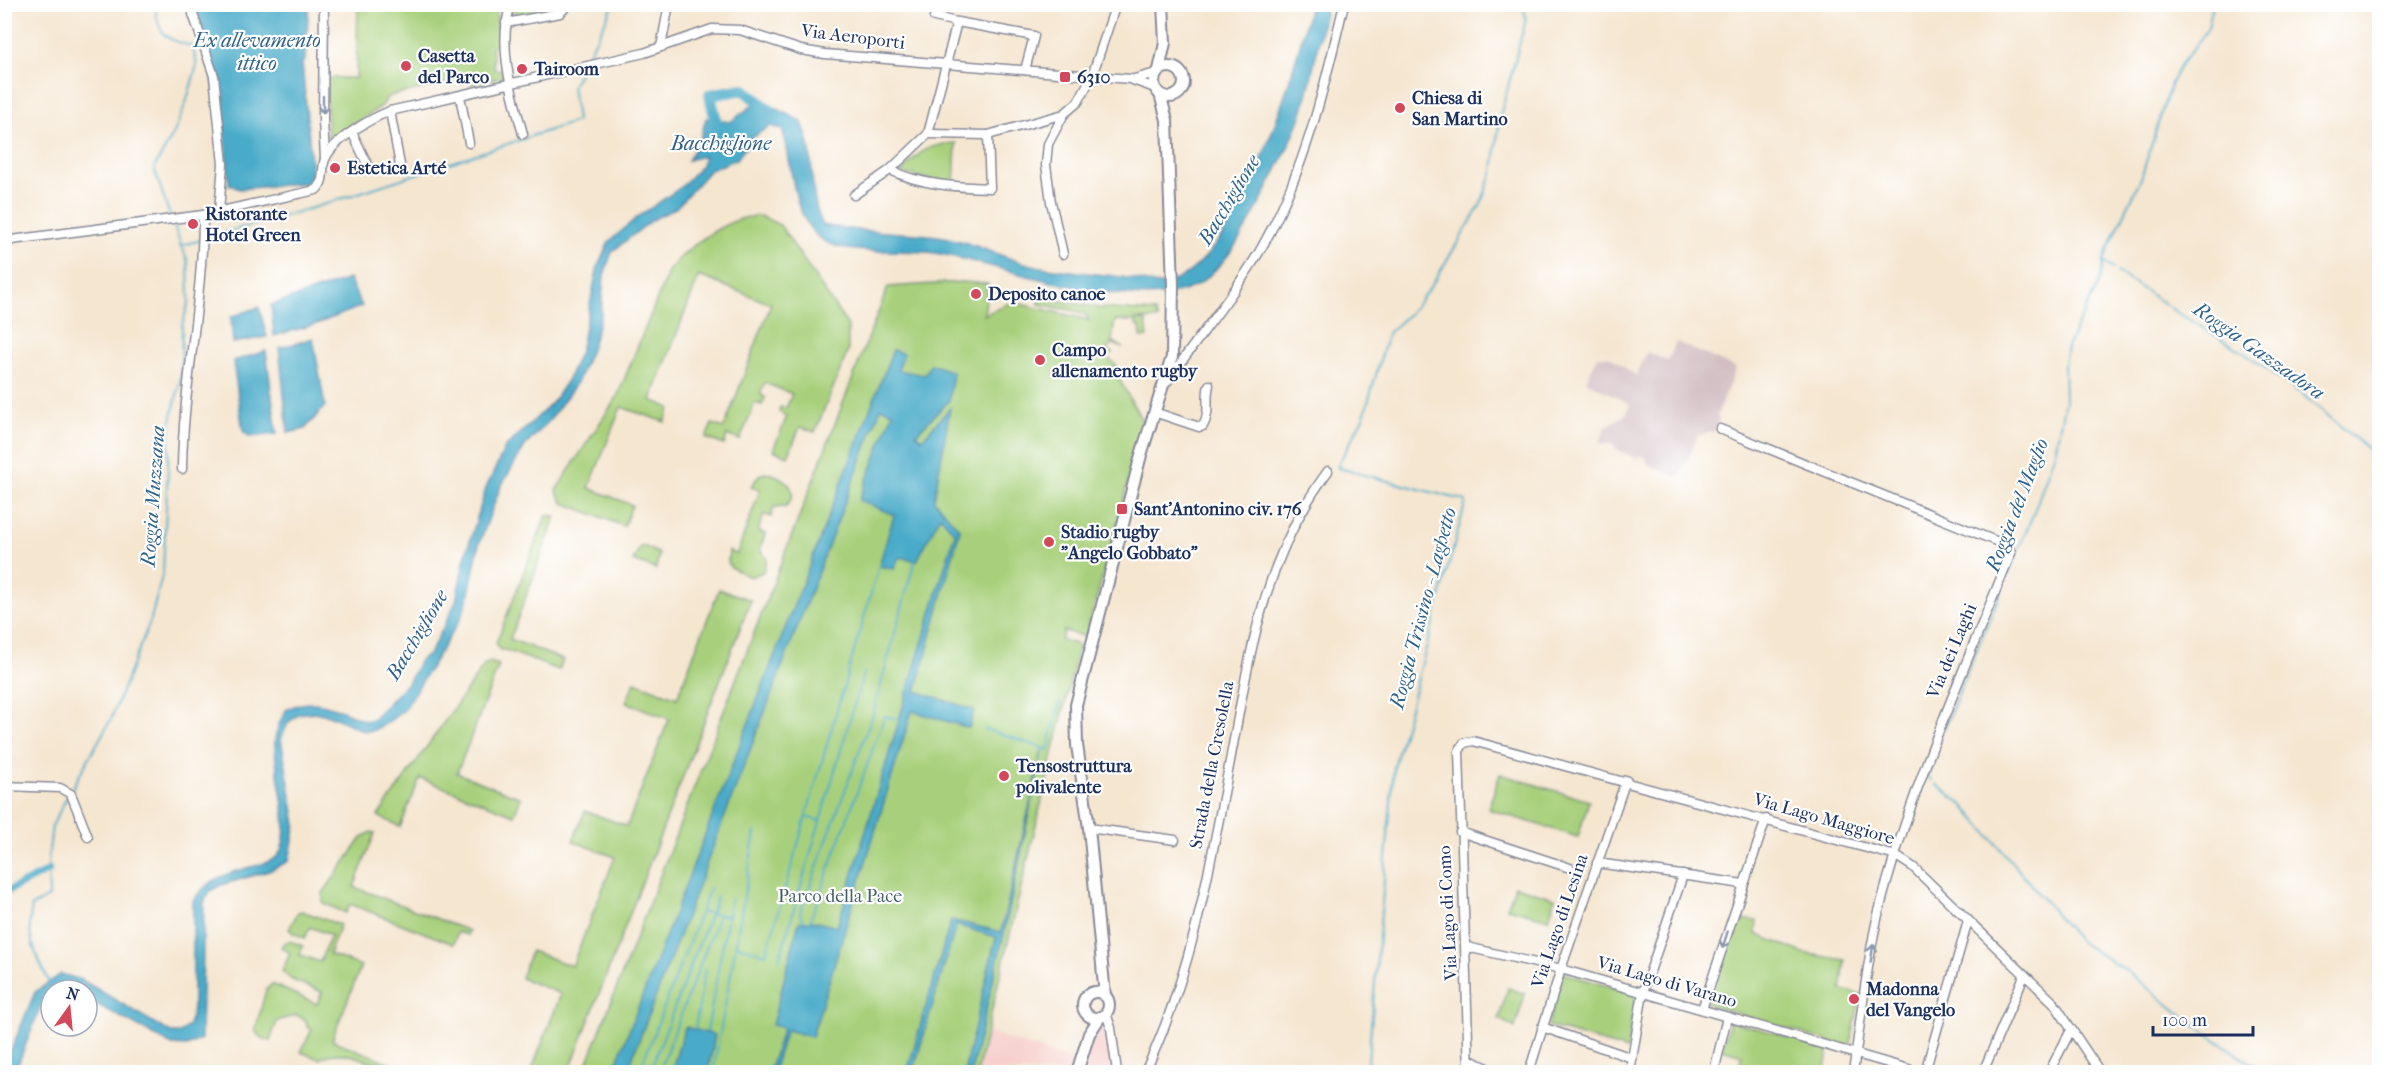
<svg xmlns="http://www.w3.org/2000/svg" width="2384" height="1077" font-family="'IM FELL French Canon',serif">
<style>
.built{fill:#f7d0cd}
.industrial{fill:#d2bec3}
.green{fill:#a8d07c;stroke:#62806d;stroke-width:1.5}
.water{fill:#4aabc9;stroke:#326d94;stroke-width:1.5}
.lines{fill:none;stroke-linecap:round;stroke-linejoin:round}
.stream{stroke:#4aabc9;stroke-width:2}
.canal{stroke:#4aabc9;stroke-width:7}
.river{stroke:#4aabc9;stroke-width:12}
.minor-casing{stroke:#888a97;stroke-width:11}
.major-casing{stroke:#888a97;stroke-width:14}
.minor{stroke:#fff;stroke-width:8}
.major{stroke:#fff;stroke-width:10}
.oneway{stroke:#8d97ae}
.poi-dot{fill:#d1495b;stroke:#fff;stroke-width:2}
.labels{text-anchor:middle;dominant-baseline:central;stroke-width:4.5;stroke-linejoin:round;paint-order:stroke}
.street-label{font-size:18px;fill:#1b2f5e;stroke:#fff}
.poi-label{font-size:18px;font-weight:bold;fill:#1b2f5e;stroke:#fff;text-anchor:start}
.park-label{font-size:18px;fill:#455f67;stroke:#fff}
.water-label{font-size:20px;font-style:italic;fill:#2e6189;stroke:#fff}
</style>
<rect width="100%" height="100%" fill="#fff"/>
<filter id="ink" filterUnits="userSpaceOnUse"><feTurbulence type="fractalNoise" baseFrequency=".0167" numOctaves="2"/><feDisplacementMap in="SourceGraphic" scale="12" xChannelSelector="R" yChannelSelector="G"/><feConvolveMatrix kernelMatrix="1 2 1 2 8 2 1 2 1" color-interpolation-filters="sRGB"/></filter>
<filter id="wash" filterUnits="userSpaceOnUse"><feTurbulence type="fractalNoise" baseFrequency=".008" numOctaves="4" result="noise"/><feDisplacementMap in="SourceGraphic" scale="24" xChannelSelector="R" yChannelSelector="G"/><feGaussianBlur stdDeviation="1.35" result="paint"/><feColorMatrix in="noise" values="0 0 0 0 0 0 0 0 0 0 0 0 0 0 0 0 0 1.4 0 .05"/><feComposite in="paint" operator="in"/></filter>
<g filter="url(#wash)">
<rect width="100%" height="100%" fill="#f5e6d0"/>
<g class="built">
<path d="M1095,1026H1105L1111,1072H1113H1081Z"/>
<path d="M987,1032L1073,1060L1070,1072H977Z"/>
</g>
<path class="industrial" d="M1676,342L1736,368L1717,415L1719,422L1714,432L1698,435L1680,475L1676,476L1647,464V458L1640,455L1637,459L1613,447V444L1599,443L1606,427L1626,414L1630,404L1586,381L1598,356L1611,357L1636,376L1647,352L1668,361Z"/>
<g class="green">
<path d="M358,5H496L499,42L492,47L494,69L502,70V77L472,85L466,79L393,95L387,98L382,106L328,141L325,78H356Z"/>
<path d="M517,5H561L556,11L519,16L514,13Z"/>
<path d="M956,143L954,185L901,173C918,151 930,144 956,143Z"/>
<path d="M760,216L780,225L848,326V351L815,432L800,427L788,456L773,450L787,416L779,412L780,407L786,408L792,394L765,383L760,394L765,397L762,405L755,403L740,440L727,435L724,445L706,438L712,424L724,428L771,304L699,276L651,400L670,408L665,422L621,407L589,488L632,505L624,526L563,503L556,490L617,397L669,270C688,246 728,216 760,216Z"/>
<path d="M962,282L988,284L984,315L1012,302L1089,320L1086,315L1080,312L1039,304V297L1099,308L1155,312L1158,319L1136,320L1146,321L1148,337L1141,338L1140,326H1136V321H1115L1112,341L1123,348L1112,343L1107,350L1112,353L1107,357L1117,366L1113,368L1144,424L1086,637L1064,631L1061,640L1079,645L977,1072H584L888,287Z"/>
<path d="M765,473C782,475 803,489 786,506L774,507L771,517L764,514L758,531L765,534L760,550L767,559L763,572L750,577L730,567L728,561L729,551L737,554L760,490L751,487L759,475Z"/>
<path d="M546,516H556L510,639L563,660L559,670L505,650H500L496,643Z"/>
<path d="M640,547H646L659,554L656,569L633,561Z"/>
<path d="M719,589L751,600L569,1072H531L561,994L521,978L531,951L572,966L615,857L573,841L585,811L627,826L669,719L626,702L635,682L677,698Z"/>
<path d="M490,662L499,665L457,773L521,798L514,815L420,778L400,827L378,816L485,664Z"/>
<path d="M1500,774L1589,801L1578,837L1488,809Z"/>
<path d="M371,832L375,833L354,887L469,931L467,935L458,932L453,944L350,904L346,913L323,903V893L362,838Z"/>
<path d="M1515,886L1555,898L1549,919L1507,908Z"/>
<path d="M302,911L340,925L329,954L361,966L332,1040L412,1072C380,1073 349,1042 319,1059L301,1052L312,1029L307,1027L306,1020L296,1015L277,1021L270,1041L260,1037L255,1031L266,990L272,984L317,1004L322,992L292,980L282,971L290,953L281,947L284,943L289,941L303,946L300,955L320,962L331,935L310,927L305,938L293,933L289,929L298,912Z"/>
<path d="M1736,919L1757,921L1756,934L1803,953L1845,960L1841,990L1861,994L1850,1048L1707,1004Z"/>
<path d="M1563,973L1636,994L1627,1050L1548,1026Z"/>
<path d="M1508,988L1525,994L1515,1028L1499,1019Z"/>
<path d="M1730,1021L1829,1048L1824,1072H1737L1742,1055L1722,1049Z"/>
</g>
<g class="water">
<path d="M208,4L309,5L305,61L302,62L312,172L307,183L239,189L229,184L223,120L194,10Z"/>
<path d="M1310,5H1327C1317,42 1313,82 1300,119C1289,149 1273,177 1259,205C1244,233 1228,261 1203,281C1150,323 997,263 935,253C900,247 842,260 816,235C790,209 793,161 782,129L770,126L753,137L737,159L710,170L676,208L652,220L612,252L604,275L601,314L592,347L578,381L549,421L525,446L501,486L479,544L468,598L460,620L404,710L387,723L372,731H364L331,716L314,712L299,714L288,723L281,739L296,824L289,861L269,871L221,885L210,891L204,902L201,1039L187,1046L172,1045L87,999V990H51V995L43,1001L15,1072H5L10,1052L35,992L61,974L82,980L171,1033H180L189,1025L193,1007V901C217,863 268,871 279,854C295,828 272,768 275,740C276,729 281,719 286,710C313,694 339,709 365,721L373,719L409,681L420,660L429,654L445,624L456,601L464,561L486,488L505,448L552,403L568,379L580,351L598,266L609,242L636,218L681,187L702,165L704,156L688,160L700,139L706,118L730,122L760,100L801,121C818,153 806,193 823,225C861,233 899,231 937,236C975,241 1009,263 1048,268C1083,274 1123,274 1157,285C1237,280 1295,70 1310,5Z"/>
<path d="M349,279L362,306L317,324L274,336L271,305Z"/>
<path d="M259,307L267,337L233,343L231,317Z"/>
<path d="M313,338L325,406L305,429L288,433L279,348Z"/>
<path d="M893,350L904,354L898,370L924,375L931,364L953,372L949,401L916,434L922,439L950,408L934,500L960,530L916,691L974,710L969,728L912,711L812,1037L786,1030L773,1072H769L783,1028L772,1025L799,922L813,921L837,927L955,533L940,516L917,561L899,557L894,569L879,566L894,515L859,500L893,412L881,408L627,1072H613Z"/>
<path d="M266,351L277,434L250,437L243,431L233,361Z"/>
<path d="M1042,751L1004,934L971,1072H964L996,937L956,925L913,1072H907L951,920L1001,932Z"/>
<path d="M685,1027L715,1035L708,1072H671Z"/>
</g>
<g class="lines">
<g class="stream">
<path d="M155,4C158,35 164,39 192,46L197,65L186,103L174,133L154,168L170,216"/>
<path d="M584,63L614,4"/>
<path d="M206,238L319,206L577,121L572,86L580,71"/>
<path d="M180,246L201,240"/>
<path d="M2103,262L2113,269"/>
<path d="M2117,272L2178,313L2240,350L2303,395L2380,459"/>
<path d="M1944,728L2034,512L2055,452L2065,400L2064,364L2067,347L2098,285L2107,251L2140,181L2171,83L2181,64L2201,39L2208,27L2213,4"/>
<path d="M985,729L1043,748"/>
<path d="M1042,751L1043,748L1048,750L1060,702"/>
<path d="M1931,780L1928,777L1941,737"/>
<path d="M1936,784L1964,806L2078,940L2128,972L2194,1025L2264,1072"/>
<path d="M71,790L111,719L151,619L163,572L170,425L181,377L182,326L189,301L188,262L172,221"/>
<path d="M806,817L820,821"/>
<path d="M701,912L728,916"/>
<path d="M803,921L800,913L872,717L915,560"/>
<path d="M810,921L885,716L900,720"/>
<path d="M736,944L755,832"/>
<path d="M779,960L864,672"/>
<path d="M49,982C36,954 25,938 32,906L49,897L48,860L52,826L68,795"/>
<path d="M695,1029L705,969"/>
<path d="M707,1032L731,898"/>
<path d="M662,1064L719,915"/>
<path d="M652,1066L717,897"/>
<path d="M641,1067L710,888"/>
<path d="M713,1072L736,945L766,954L879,566"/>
<path d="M1367,1072L1394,767L1466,501L1338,468L1339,463L1364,416L1388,333L1411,312L1432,285L1480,206L1493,171L1500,117L1526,19L1523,4"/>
</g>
<path class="canal" d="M4,893L49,870"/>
<path class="river" d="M719,134L710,95L743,89L771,112"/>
</g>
</g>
<g filter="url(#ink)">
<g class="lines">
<defs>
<g id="minor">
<path d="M324,4L323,120L325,159"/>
<path d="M511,4C497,44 512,94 523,134"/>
<path d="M193,14L214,76L223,164L219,211"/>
<path d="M934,17L957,22"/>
<path d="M506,23L560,13L569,4"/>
<path d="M661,47L669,4"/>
<path d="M1134,79L1156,73"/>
<path d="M460,96L469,143"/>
<path d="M390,111L400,165"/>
<path d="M352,132L370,170"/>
<path d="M928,134L988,135L1064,114"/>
<path d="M890,170C921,185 956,187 990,188L988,135"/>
<path d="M854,195L890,170L928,134L957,22L1034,36L1025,70"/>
<path d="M203,215L316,190C326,181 321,169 325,159C334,139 370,119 390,111L644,53L712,29L740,30L801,50L825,54L1130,79L1155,88"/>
<path d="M4,241L203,215C203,300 183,384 182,469"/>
<path d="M1063,254L1051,202L1046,165L1048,144L1064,114L1078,102L1092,76L1116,4"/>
<path d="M1167,382C1198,337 1235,294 1262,247C1305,171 1324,89 1344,4"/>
<path d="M1154,412L1199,427L1203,426C1211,412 1205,399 1209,385"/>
<path d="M1720,429L2008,546L2011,553C1963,672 1910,790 1878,915C1866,964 1861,1022 1853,1072"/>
<path d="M4,786L60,788L71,794L88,837"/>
<path d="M1089,828L1175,840"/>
<path d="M1460,832L1570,868"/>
<path d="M1597,863L1743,884"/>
<path d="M1467,947L1561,969L1919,1072"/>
<path d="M1702,1009L1766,819"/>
<path d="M1106,1013L1111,1028L1117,1072"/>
<path d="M1542,1027L1632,1058"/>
<path d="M1470,1060L1496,1072"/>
<path d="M1145,1072C1192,974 1210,867 1230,761C1250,655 1262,560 1328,471"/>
<path d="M1469,1072L1459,751L1464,743L1473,741L1896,856L1913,867L2054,1003L2100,1072"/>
<path d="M1529,1072L1561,969L1626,780"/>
<path d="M1630,1072L1643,992L1683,875"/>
<path d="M1714,1072L1727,1017"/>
<path d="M1925,1072L1968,921"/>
<path d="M1983,1072L2024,976"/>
<path d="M2049,1072L2071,1030"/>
</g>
<g id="major">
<circle cx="1169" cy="82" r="15"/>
<path d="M1159,70L1165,43L1163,4"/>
<circle cx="1096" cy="1005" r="13"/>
<path d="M1105,996L1089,828L1077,745L1076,705L1141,455L1172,357L1173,285L1167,120L1160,94"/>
<path d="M1077,1072L1089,1034L1100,1017"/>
</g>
</defs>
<use href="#minor" class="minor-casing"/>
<use href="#major" class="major-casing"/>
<use href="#minor" class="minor"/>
<use href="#major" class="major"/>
</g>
<defs><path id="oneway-shaft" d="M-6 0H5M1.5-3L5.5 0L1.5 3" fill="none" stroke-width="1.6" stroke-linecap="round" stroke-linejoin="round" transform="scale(1.5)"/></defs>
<g class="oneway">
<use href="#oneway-shaft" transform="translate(323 105) rotate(90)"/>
<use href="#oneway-shaft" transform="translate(1725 940) rotate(108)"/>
<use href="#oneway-shaft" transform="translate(1872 953) rotate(-81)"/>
</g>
</g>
<g class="poi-dot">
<circle cx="406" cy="66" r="6"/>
<circle cx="522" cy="69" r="6"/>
<rect x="1059" y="71" width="12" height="12" rx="3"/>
<circle cx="1400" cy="108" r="6"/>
<circle cx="335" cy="168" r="6"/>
<circle cx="193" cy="224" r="6"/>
<circle cx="976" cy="294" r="6"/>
<circle cx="1040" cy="360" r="6"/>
<rect x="1116" y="503" width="12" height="12" rx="3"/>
<circle cx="1049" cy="542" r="6"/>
<circle cx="1004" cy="776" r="6"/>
<circle cx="1854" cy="999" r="6"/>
</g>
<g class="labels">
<g class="street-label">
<text transform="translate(853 37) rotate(7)">Via Aeroporti</text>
<text transform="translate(1952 651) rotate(-67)">Via dei Laghi</text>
<text transform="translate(1212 765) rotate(-79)">Strada della Cresolella</text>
<text transform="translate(1824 819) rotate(16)">Via Lago Maggiore</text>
<text transform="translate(1448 913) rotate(-93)">Via Lago di Como</text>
<text transform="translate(1560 921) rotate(-71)">Via Lago di Lesina</text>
<text transform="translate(1667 982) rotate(16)">Via Lago di Varano</text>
</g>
<g class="poi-label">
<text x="418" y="56">Casetta<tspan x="418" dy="21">del Parco</tspan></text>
<text x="534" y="69">Tairoom</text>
<text x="1077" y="77">6310</text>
<text x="1412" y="98">Chiesa di<tspan x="1412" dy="21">San Martino</tspan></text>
<text x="347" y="168">Estetica Arté</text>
<text x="205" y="214">Ristorante<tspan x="205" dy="21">Hotel Green</tspan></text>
<text x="988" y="294">Deposito canoe</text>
<text x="1052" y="350">Campo<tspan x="1052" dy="21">allenamento rugby</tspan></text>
<text x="1134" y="509">Sant'Antonino civ. 176</text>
<text x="1061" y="532">Stadio rugby<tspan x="1061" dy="21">"Angelo Gobbato"</tspan></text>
<text x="1016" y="766">Tensostruttura<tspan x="1016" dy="21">polivalente</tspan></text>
<text x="1866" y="989">Madonna<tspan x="1866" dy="21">del Vangelo</tspan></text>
</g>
<g class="park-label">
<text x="840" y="896">Parco della Pace</text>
</g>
<g class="water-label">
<text x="257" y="40">Ex allevamento<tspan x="257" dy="23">ittico</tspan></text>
<text x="721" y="143">Bacchiglione</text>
<text transform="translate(1229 200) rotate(-59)">Bacchiglione</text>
<text transform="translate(2259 351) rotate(35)">Roggia Gazzadora</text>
<text transform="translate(153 496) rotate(-86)">Roggia Muzzana</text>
<text transform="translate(2017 505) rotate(-69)">Roggia del Maglio</text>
<text transform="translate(1423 608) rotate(-75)">Roggia Trissino - Laghetto</text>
<text transform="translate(417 635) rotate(-59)">Bacchiglione</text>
</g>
</g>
<rect width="2384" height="1077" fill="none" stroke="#fff" stroke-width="24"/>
<g transform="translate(69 1008) rotate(15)"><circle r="28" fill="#ffffff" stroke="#a4acbf" stroke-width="1.5"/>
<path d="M0-4.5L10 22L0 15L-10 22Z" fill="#d1495b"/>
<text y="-9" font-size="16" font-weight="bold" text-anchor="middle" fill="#1b2f5e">N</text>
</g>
<path d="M2153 1026v9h100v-9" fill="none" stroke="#1b2f5e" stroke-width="3"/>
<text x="2162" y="1026" font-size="18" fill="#1b2f5e" stroke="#ffffff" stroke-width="4.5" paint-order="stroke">100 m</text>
</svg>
